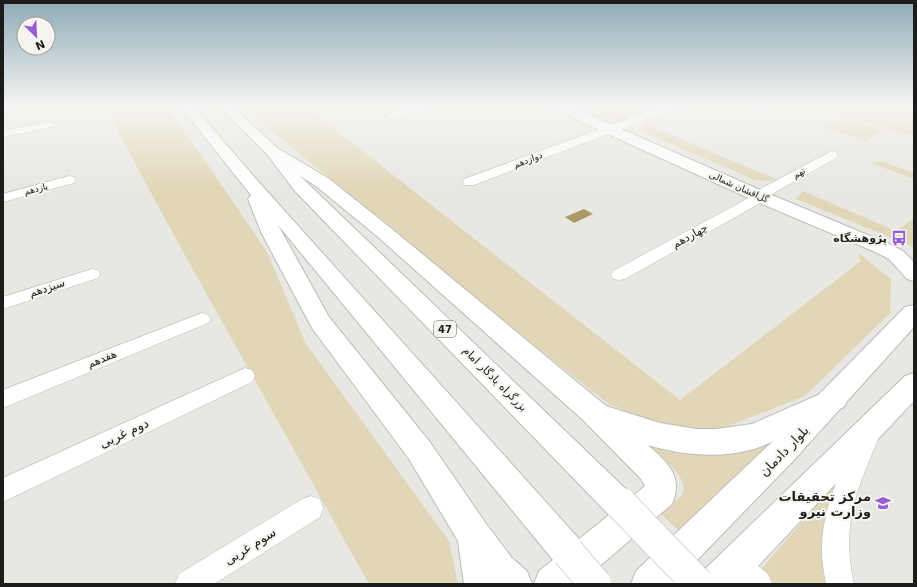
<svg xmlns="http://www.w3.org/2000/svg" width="917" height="587" font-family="'DejaVu Sans','Noto Sans Arabic',sans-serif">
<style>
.green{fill:#e1d7b8}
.water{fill:#aa9a68}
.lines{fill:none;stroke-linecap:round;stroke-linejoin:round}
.minor-casing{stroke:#bdbcb8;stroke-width:1}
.major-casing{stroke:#bdbcb8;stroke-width:2}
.highway-casing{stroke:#bdbcb8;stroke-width:2}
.minor{fill:#fff;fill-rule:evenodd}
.major{fill:#fff;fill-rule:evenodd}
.highway{fill:#fff;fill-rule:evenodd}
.highway-bridge-casing{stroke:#bdbcb8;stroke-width:33;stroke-linecap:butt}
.highway-bridge{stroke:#fff;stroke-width:32}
.labels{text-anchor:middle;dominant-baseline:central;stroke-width:4;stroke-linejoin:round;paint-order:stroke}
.far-street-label{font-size:9px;fill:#1c1c1a;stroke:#f5f4f0}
.shield{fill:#f5f4f0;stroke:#5d5d5a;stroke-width:1}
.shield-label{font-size:10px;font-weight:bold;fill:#1c1c1a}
.street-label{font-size:11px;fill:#1c1c1a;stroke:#f5f4f0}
.poi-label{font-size:11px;font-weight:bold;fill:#1c1c1a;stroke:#f5f4f0;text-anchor:end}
.near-street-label{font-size:13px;fill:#1c1c1a;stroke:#f5f4f0}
.near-poi-label{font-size:13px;font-weight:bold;fill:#1c1c1a;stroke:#f5f4f0;text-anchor:end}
</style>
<rect width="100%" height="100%" fill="#e8e7e2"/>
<g class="green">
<path d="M104,106H165L210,168L267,252L306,344L449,541L458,584H369L182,250Z"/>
<path d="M242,106H305L680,400L861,261L857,252L891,279L890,313L805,396L721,429L666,427L609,404L497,316Z"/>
<path d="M584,106H602L631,118L619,122Z"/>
<path d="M806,106H914V136Z"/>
<path d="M842,118L883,131L865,141L823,127Z"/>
<path d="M645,124L780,181L755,180L641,131Z"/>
<path d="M881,161L914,173V179L871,163Z"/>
<path d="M803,191L896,231L914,218V247L796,199Z"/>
<path d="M777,436L718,496L679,531L660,513L681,496L684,490C683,467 650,451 634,437Z"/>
<path d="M838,481L827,510L823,533L830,584H774L760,570Z"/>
</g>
<path class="water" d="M584,209L593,214L574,223L565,217Z"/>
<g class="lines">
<defs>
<g id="minor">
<path d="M413,106H430L429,108L391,119L386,116L387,114Z"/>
<path d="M663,106H678L677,108L474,185H464L463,182L464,179Z"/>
<path d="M48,122L52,123L53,125L52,127L3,137V131Z"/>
<path d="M832,151L836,152L838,155L836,158L772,194L766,200L625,279L619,280L613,279L611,275L613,271L756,194L762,188Z"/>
<path d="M69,176L74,177L75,180L74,183L3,202V194Z"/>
<path d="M92,269L98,270L100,274L98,278L3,309V297Z"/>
<path d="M202,313L208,315L211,319L208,323L3,408V390Z"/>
<path d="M245,368L252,370L255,376L252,382L3,502V478Z"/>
<path d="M867,429L875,432L878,439C856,493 841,524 854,584H826C824,571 821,558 822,545C823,505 843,467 859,432Z"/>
<path d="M311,496L320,499L323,508L320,517L214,584H175L179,574L302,499Z"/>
<path d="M735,551L745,555L768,574L772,584H737L725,575L721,565L725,555Z"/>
</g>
<g id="major">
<path d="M552,106H569L767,193L887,243L903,251L914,262V281L907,279L889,259L873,251L755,201L553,109Z"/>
<path d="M914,305V327L794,460L674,584H631L636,571L773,441L905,307Z"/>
<path d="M914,373V401L741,584H698L703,571L905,376Z"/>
</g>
<path id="highway" d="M180,106H193L256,179L579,539L609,515L294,190L267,154L218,106H232L277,148L328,178L392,229L606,406L660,423L697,429H716L752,424L834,388L844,391L848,399L844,407C826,415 808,424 791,432C779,438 767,445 754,449C719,459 682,455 648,445C667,463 684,475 672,504L579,584H534L539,571L553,560L278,225L329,317L429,441L487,525L512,558L527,571L532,584H464L458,541L409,459L312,328L261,232L248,199L251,195ZM300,176L316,186L378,237L583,420L641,479L645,486L633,496Z"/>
</defs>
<use href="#minor" class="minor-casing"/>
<use href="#major" class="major-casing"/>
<use href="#highway" class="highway-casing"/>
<use href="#minor" class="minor"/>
<use href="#major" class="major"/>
<use href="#highway" class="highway"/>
<defs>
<g id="highway-bridge">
<path d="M621,504L698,584"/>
<path d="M568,552L595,584"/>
</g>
</defs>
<use href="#highway-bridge" class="highway-bridge-casing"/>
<use href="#highway-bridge" class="highway-bridge"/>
</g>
<linearGradient id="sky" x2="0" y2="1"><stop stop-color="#8faab5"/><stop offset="0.56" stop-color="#f5f4f2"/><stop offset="1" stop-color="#f5f4f2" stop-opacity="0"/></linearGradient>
<rect width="917" height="188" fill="url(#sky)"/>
<defs>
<symbol id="bus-bare" viewBox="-9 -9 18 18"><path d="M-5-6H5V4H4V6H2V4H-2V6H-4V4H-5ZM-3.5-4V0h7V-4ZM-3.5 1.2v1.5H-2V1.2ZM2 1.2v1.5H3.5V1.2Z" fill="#945dd5" stroke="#f5f4f0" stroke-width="2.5" paint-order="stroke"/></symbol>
<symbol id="university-bare" viewBox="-9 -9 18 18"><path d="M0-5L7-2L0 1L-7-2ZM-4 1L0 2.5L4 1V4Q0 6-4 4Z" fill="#945dd5" stroke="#f5f4f0" stroke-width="2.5" paint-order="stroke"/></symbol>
</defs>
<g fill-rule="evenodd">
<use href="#bus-bare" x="888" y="227" width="22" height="22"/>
<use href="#university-bare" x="872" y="492" width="22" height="22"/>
</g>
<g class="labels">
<g class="far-street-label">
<text transform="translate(528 160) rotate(-21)">دوازدهم</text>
<text transform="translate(799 173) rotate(-29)">نهم</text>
<text transform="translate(739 187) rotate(24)">گل‌افشان شمالی</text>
<text transform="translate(36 189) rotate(-15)">یازدهم</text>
</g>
<rect class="shield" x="434" y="321" width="22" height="16" rx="3"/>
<g class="shield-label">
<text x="445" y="329">47</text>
</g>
<g class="street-label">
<text transform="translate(690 236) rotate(-29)">چهاردهم</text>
<text transform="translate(47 288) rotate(-18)">سیزدهم</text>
<text transform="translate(102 359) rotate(-22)">هفدهم</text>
<text transform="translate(495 379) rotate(45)">بزرگراه یادگار امام</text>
</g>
<g class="poi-label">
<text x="887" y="238">پژوهشگاه</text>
</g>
<g class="near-street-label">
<text transform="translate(124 433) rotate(-25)">دوم غربی</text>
<text transform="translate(784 451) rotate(-46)">بلوار دادمان</text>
<text transform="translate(250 546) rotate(-32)">سوم غربی</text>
</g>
<g class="near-poi-label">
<text x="871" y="496">مرکز تحقیقات<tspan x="871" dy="15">وزارت نیرو</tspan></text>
</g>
</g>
<rect width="917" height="587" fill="none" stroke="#1c1c1a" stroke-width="8"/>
<g transform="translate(36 36) rotate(156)"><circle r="19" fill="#f5f4f0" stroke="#9e9e9a"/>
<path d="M0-3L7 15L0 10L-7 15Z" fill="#945dd5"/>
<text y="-6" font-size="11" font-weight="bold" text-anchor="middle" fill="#1c1c1a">N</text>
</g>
</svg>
